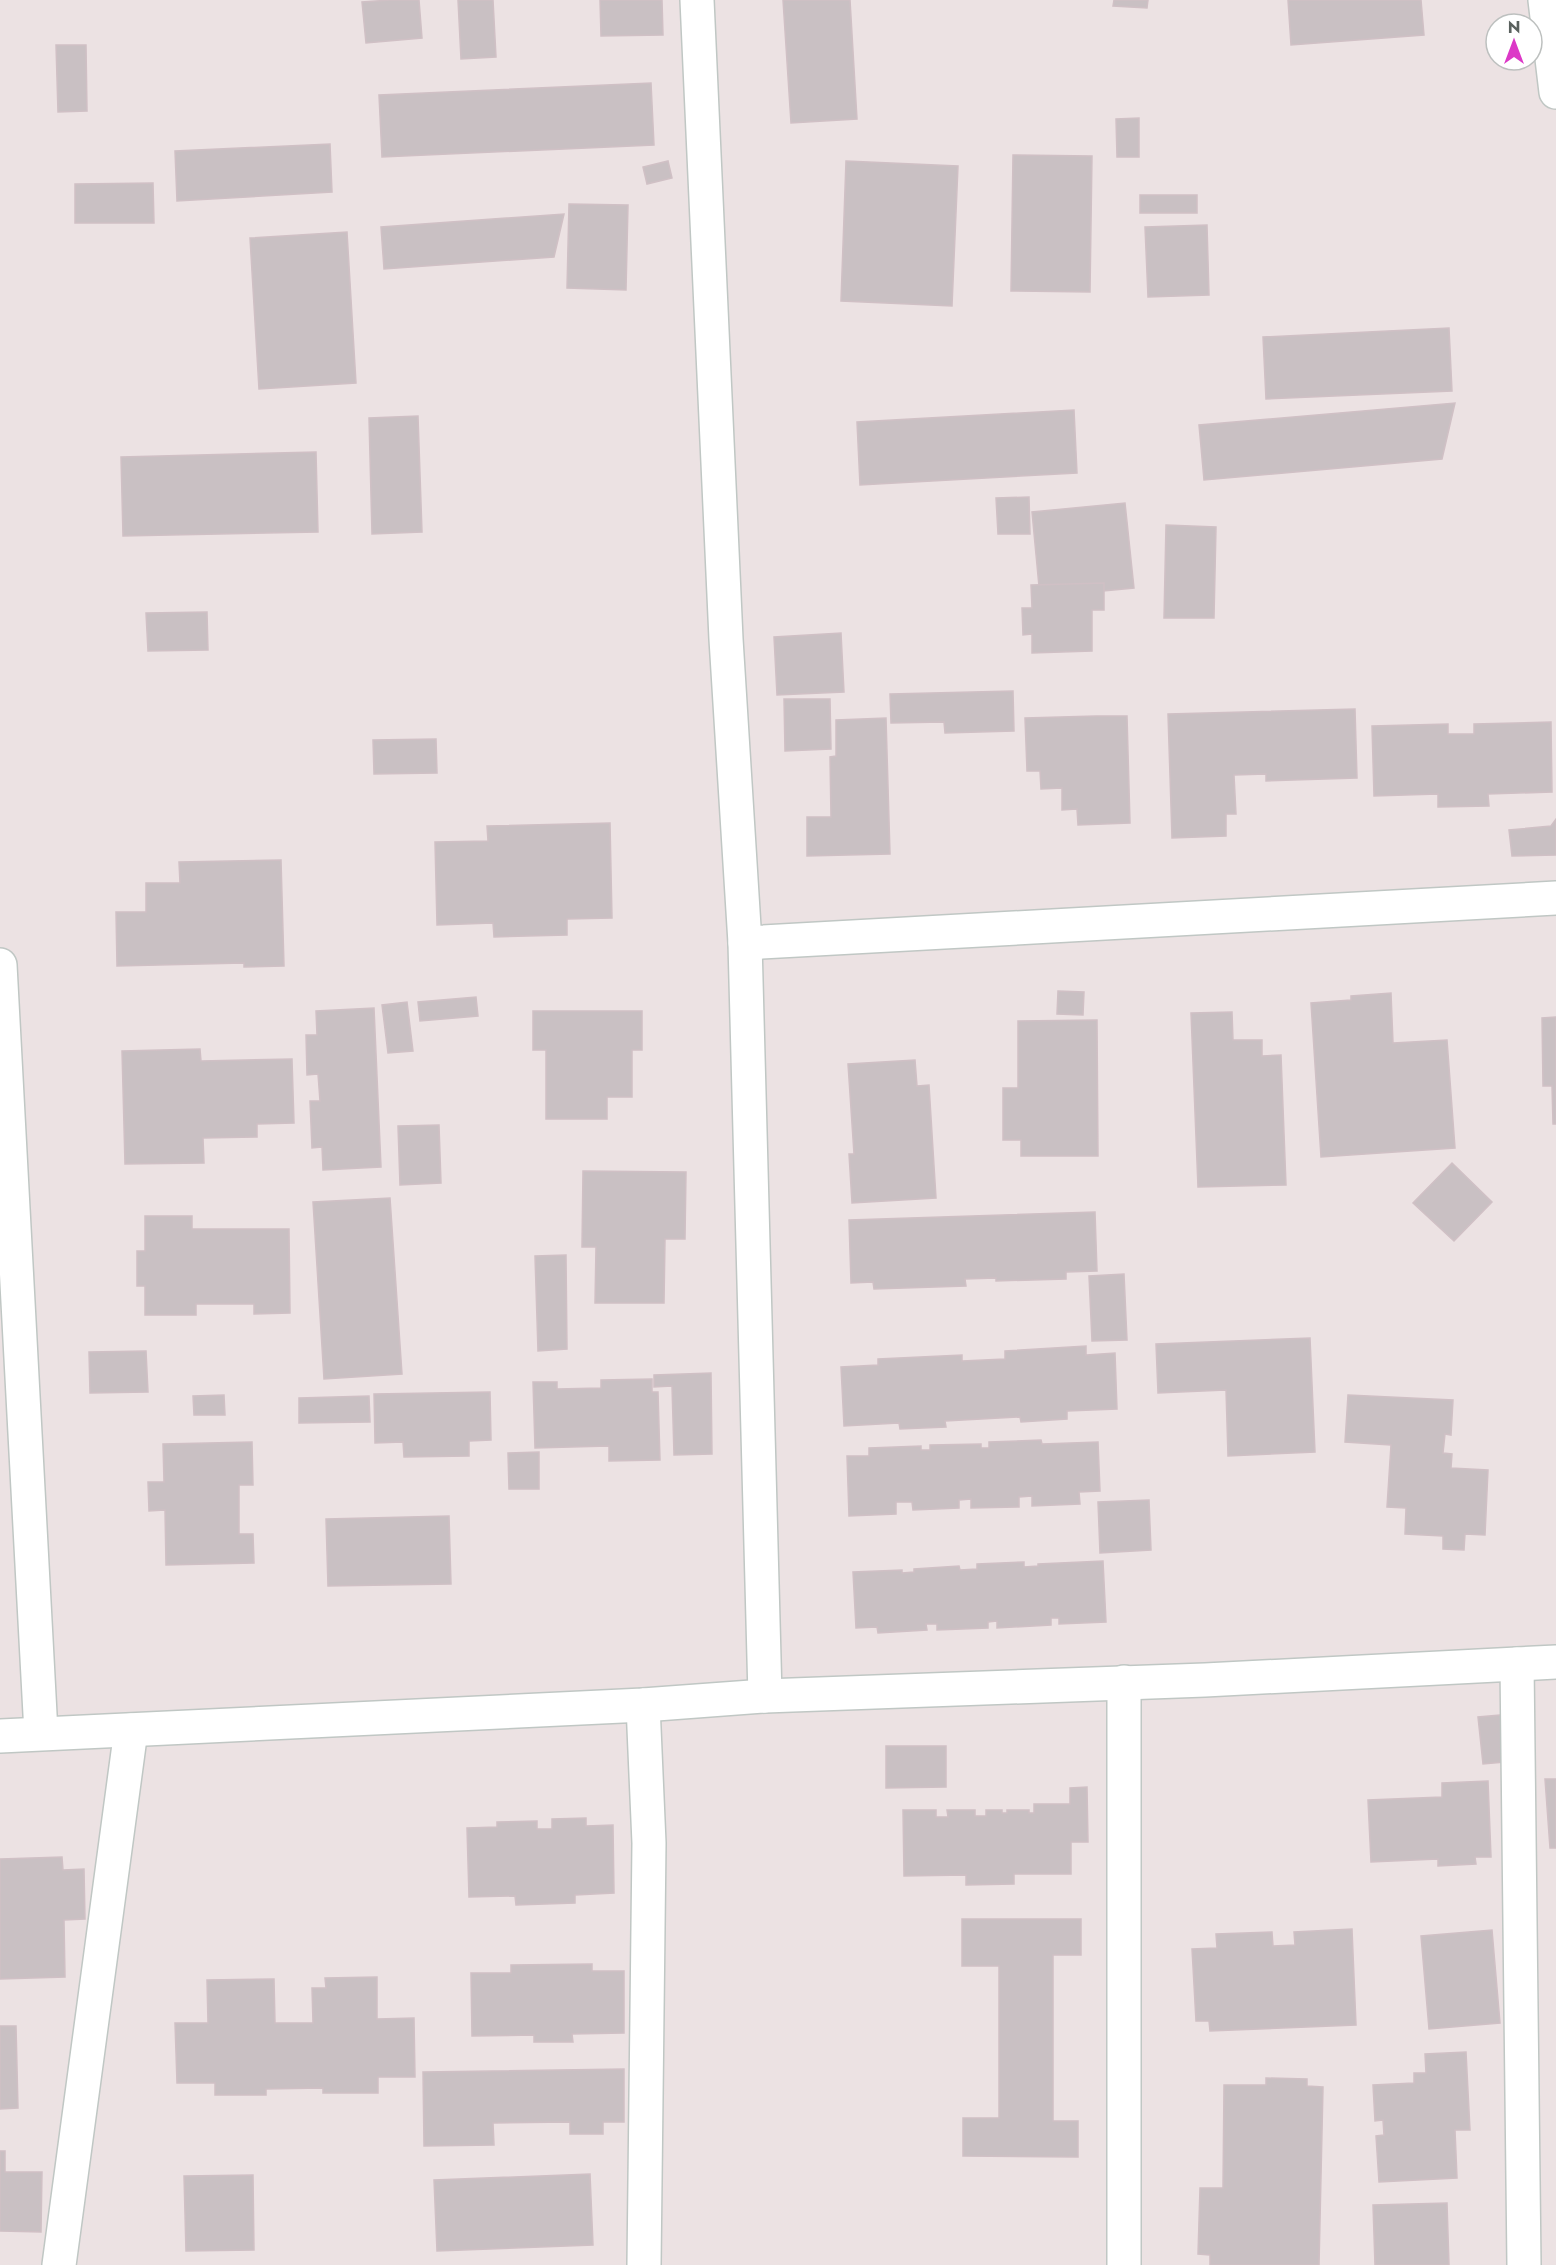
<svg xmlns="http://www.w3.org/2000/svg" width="1556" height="2265" font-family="Jost,sans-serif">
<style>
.building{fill:#c9c0c3;stroke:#d0c0c5;stroke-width:1.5}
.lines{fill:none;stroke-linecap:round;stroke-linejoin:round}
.minor-casing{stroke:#c0c7c4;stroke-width:36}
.minor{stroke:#fff;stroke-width:33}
</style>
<rect width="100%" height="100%" fill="#ece2e3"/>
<g class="building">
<path d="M390,0H419L422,38L366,43L362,2Z"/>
<path d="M458,0H493L496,57L461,59Z"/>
<path d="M600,0H662L663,35L601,36Z"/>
<path d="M783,0H850L857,119L791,123Z"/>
<path d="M1114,0H1148L1147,8L1113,6Z"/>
<path d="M1288,0H1421L1424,35L1291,45Z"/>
<path d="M56,45H86L87,111L58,112Z"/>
<path d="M651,83L654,145L382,157L379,95Z"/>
<path d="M1139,118V157H1117L1116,119Z"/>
<path d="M330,144L332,192L177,201L175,151Z"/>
<path d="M1013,155L1092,156L1090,292L1011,291Z"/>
<path d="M668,161L672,178L647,184L643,167Z"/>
<path d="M846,161L958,166L952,306L841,301Z"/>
<path d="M153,183L154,223H75V184Z"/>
<rect x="1140" y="195" width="57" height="18"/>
<path d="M569,204L628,205L626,290L567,288Z"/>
<path d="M564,214L554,257L384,269L381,227Z"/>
<path d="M1207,225L1209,295L1148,297L1145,227Z"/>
<path d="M347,232L356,383L259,389L250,238Z"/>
<path d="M1449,328L1452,391L1266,399L1263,337Z"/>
<path d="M1455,403L1442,459L1204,480L1199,425Z"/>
<path d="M1074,410L1077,473L860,485L857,422Z"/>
<path d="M418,416L422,532L372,534L369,418Z"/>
<path d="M316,452L318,532L123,536L121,457Z"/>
<path d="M1029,497L1030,534H998L996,498Z"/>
<path d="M1125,503L1134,588L1040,597L1032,512Z"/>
<path d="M1166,525L1216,527L1214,618H1164Z"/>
<path d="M1104,583V610H1092V651L1032,653V634L1023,635L1022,608H1032L1031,585Z"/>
<path d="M207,612L208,650L148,651L146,613Z"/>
<path d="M841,633L844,692L777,695L774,637Z"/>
<path d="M1013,691L1014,731L945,733L944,722L891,723L890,694Z"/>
<path d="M784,699H830L831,749L785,751Z"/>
<path d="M1355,709L1357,778L1266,781V774L1234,775L1236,814H1226V836L1172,838L1168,714Z"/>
<path d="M1096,716H1127L1130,823L1078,825L1077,809L1062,810V788L1041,789L1040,771H1027L1025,718Z"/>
<path d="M886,718L890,854L807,856V817H831L830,757L836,756V720Z"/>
<path d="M1551,722L1552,792L1488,794L1489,806L1438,807V794L1374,796L1372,726L1448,724V734H1474V724Z"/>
<path d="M436,739L437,773L374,774L373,740Z"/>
<path d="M1556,819V855L1512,856L1509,830L1551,826Z"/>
<path d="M610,823L612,918L567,919V935L494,937L493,923L437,925L435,842L488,841L487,826Z"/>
<path d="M281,860L284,966L244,967V963L117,966L116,912H146V883H180L179,862Z"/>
<path d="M1058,991L1084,992L1083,1015L1057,1014Z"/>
<path d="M1391,993L1393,1043L1447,1040L1455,1148L1321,1157L1311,1003L1351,1000V996Z"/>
<path d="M476,997L478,1016L420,1021L418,1002Z"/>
<path d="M407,1002L413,1051L388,1053L382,1005Z"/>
<path d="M374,1008L381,1167L323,1170L322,1147L312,1148L310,1101H320L318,1074L307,1075L306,1035H317L316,1011Z"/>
<path d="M533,1011H642V1050H632V1097H607V1119H546V1050H533Z"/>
<path d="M1232,1012L1233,1040H1262V1056L1281,1055L1286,1185L1198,1187L1191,1013Z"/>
<path d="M1556,1017V1124H1553L1552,1086H1543L1542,1018Z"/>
<path d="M1097,1020L1098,1156H1021V1140H1003V1088H1018V1021Z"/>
<path d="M200,1049L201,1061L292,1059L294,1123L257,1124V1137L203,1138L204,1163L125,1164L122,1051Z"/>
<path d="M915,1060L917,1086L929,1085L936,1198L852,1203L849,1154H854L848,1064Z"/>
<path d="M439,1125L441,1183L400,1185L398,1126Z"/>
<path d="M1452,1163L1492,1202L1454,1241L1413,1203Z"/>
<path d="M583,1171L686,1172L685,1239H665L664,1303H595L596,1247H582Z"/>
<path d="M390,1198L402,1374L324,1379L313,1202Z"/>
<path d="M1095,1212L1097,1271L1066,1272V1279L996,1281V1278L965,1279L966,1286L874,1289L873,1282L851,1283L849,1220Z"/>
<path d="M145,1216H192V1229H289L290,1313L254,1314V1304H196V1315H145V1286H137V1251H145Z"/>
<path d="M566,1255L567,1349L538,1351L535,1256Z"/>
<path d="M1124,1274L1127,1340L1092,1341L1089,1276Z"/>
<path d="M1310,1338L1315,1452L1228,1456L1226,1390L1158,1393L1156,1344Z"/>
<path d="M1086,1346V1355L1115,1353L1117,1409L1067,1411V1419L1021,1422L1020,1417L945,1421L946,1427L900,1429L899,1423L844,1426L841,1367L878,1365V1359L962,1355V1361L1005,1359V1351Z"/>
<path d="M146,1351L148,1392L90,1393L89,1352Z"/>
<path d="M711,1373L712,1454L674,1455L672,1386L654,1387V1375Z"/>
<path d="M652,1379V1392H658L660,1460L609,1461V1446L535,1448L533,1382H557V1389L601,1388V1380Z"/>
<path d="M490,1392L491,1440L469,1441V1456L404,1457L403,1442L375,1443L374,1394Z"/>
<path d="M224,1395L225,1415H194L193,1396Z"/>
<path d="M1348,1395L1453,1400L1451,1435L1445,1434L1443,1453L1452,1454L1451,1468L1488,1470L1485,1535L1465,1534L1464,1550L1443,1549V1536L1405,1534L1406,1508L1387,1507L1391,1445L1345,1442Z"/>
<path d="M369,1396L370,1422L299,1423V1398Z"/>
<path d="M1041,1440L1042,1444L1098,1442L1100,1491L1079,1492L1080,1504L1032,1506V1496L1019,1497V1507L971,1508V1499L959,1500V1508L913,1510L912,1502H896V1514L849,1516L847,1456H869V1448L921,1446V1450H930V1445L981,1444V1448H989V1442Z"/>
<path d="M252,1442L253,1485H239V1534H253L254,1563L166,1565L165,1510L149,1511L148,1482H164L163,1444Z"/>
<path d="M539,1452V1489H509L508,1453Z"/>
<path d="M1149,1500L1151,1550L1100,1553L1098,1502Z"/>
<path d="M449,1516L451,1584L328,1586L326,1519Z"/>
<path d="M1103,1561L1106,1622L1059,1624V1618H1051V1625L997,1628V1621L988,1622V1628L937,1630V1624H926L927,1630L878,1633L877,1627L856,1628L853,1572L902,1570V1573L914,1572V1569L959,1566L960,1570L977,1569V1564L1024,1562V1567L1038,1566V1564Z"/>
<path d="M1511,1714L1516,1761L1483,1764L1478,1717Z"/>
<path d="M886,1746H946V1787L886,1788Z"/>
<path d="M1545,1779H1556V1848H1550Z"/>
<path d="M1488,1781L1491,1857H1475L1476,1864L1438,1866V1859L1371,1862L1368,1800L1442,1797V1783Z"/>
<path d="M1087,1787L1088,1842H1071V1874H1014V1884L966,1885V1875L904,1876L903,1810H936V1817H948L947,1810H975V1816H986V1810H1002V1813H1007V1810H1029V1813H1034V1804H1070V1788Z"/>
<path d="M586,1818V1826L613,1825L614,1893L575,1895V1903L516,1905L515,1896L469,1897L467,1828L497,1827V1822L537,1821V1829H552V1819Z"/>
<path d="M62,1857L63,1870L84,1869L85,1919L64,1920L65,1977L0,1979V1859Z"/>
<path d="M962,1919H1081V1955H1053V2121H1078V2157L963,2156V2118H999V1966H962Z"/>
<path d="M1352,1929L1356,2025L1210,2031L1209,2021H1196L1192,1949L1217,1948L1216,1934L1272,1932L1273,1946L1295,1945L1294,1932Z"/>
<path d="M1492,1930L1500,2023L1429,2029L1421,1936Z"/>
<path d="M592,1964V1971H624V2033L572,2034L573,2042H534V2035L472,2036L471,1973H511V1965Z"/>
<path d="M377,1977V2019L414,2018L415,2077H378V2093H323V2088L266,2089V2095H215V2083H177L175,2023H208L207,1980L274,1979L275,2023H313L312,1988H326L325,1978Z"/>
<path d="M0,2026H16L18,2108L0,2109Z"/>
<path d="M1466,2052L1470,2130H1455L1457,2178L1379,2182L1376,2136L1384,2135L1383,2120L1375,2121L1373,2085L1414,2083V2073H1426L1425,2054Z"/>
<path d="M624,2069V2122H603V2134H570V2122L493,2123L494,2145L424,2146L423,2072Z"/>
<path d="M1266,2078L1307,2079V2086L1323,2087L1319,2265H1210V2255L1198,2254L1200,2188H1223L1224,2085H1266Z"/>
<path d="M0,2151H5V2172H42L41,2232L0,2231Z"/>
<path d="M590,2174L593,2245L437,2251L434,2180Z"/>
<path d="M253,2175L254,2250L186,2251L184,2176Z"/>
<path d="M1447,2203L1449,2265H1375L1373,2205Z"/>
</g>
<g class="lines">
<defs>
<g id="minor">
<path d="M697,0L726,639L745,943L765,1696"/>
<path d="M1545,0L1556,92"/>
<path d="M745,943L1556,898"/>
<path d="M0,965L41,1733"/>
<path d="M1517,1664L1524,2265"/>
<path d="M643,1705L649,1843L644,2265"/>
<path d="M0,1736L643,1705L765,1696L1205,1680L1556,1662"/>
<path d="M59,2265L131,1730"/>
<path d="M1124,2265V1682"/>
</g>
</defs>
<use href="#minor" class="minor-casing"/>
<use href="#minor" class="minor"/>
</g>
<g transform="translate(1514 42)"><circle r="28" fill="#ffffff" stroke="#bdc0bf" stroke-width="1.5"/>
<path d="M0-4.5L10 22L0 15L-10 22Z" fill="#dc38c7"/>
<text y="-9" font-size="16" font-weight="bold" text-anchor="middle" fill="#5a615e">N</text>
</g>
</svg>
